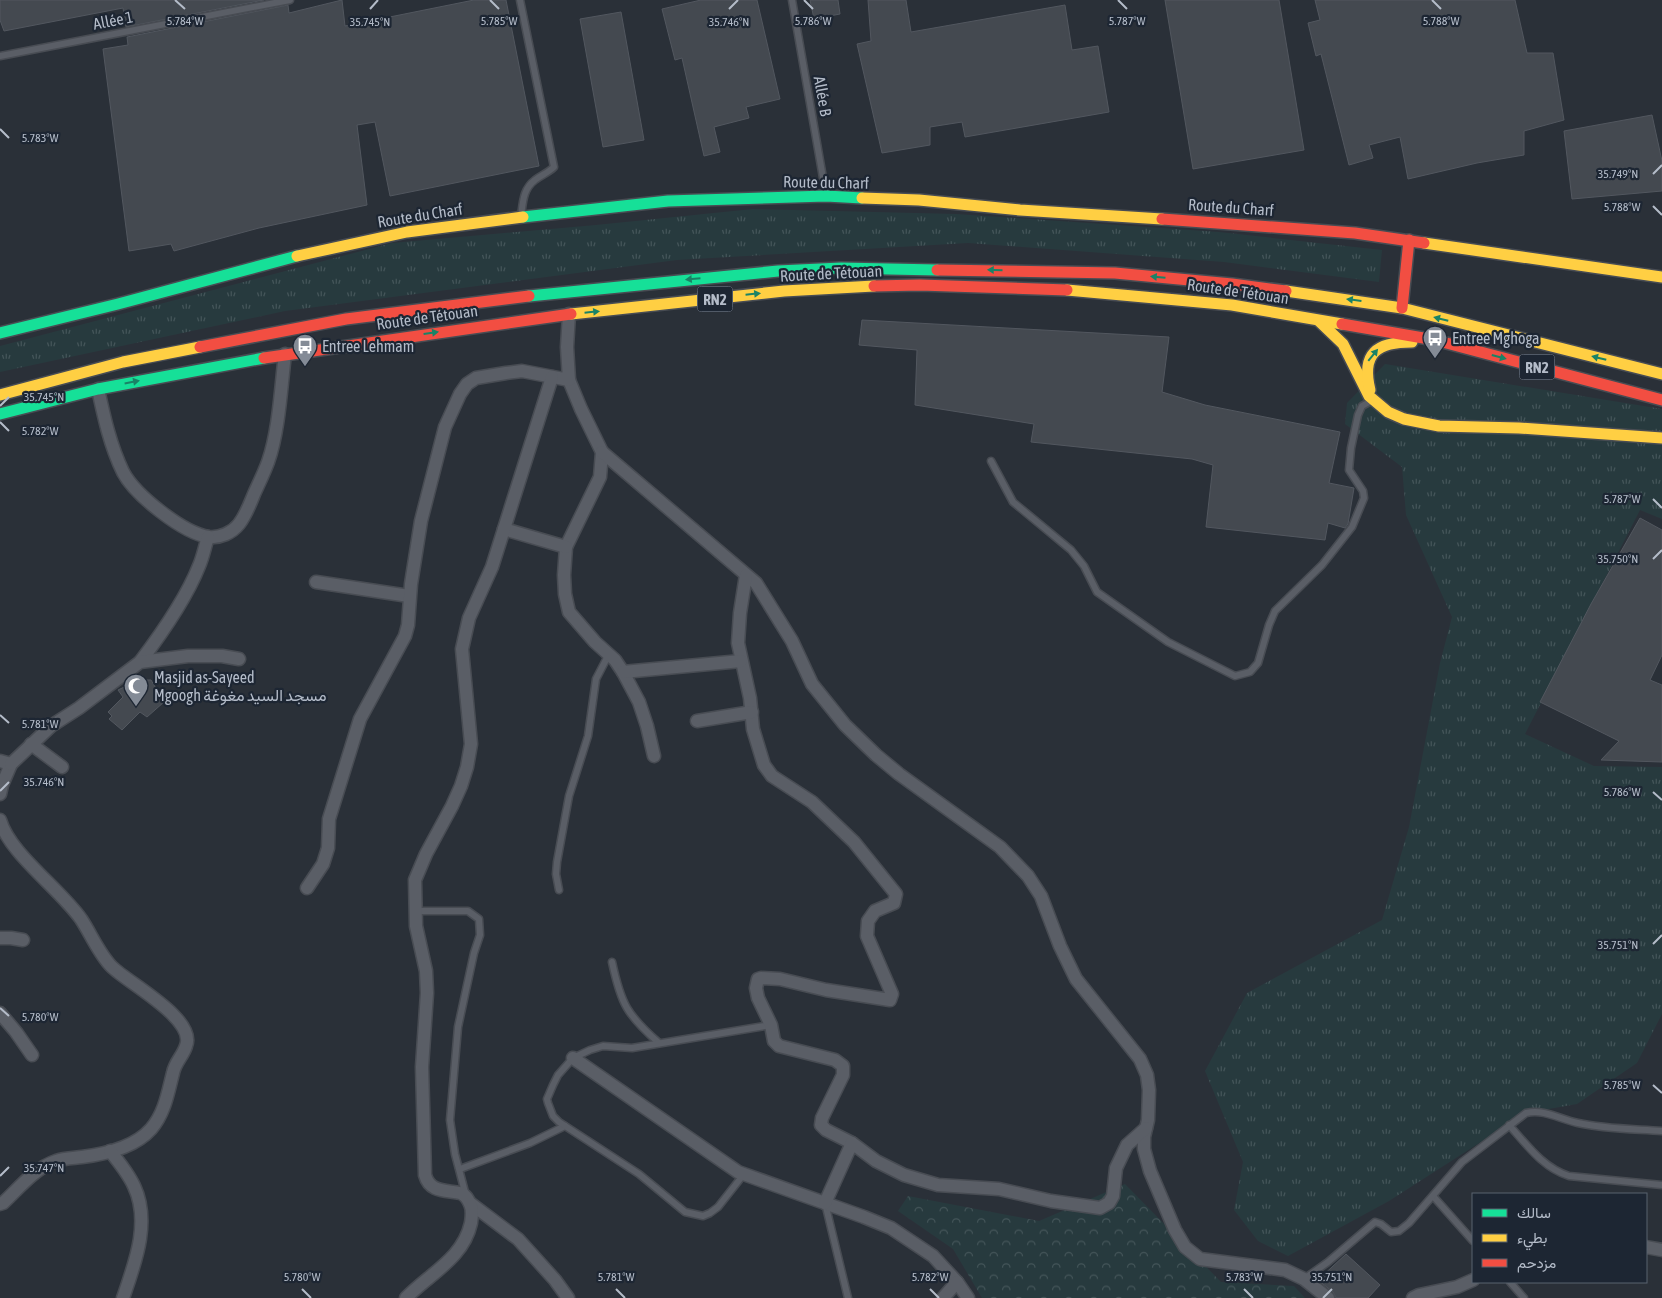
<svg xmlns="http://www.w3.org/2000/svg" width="1662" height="1298" font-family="'Asap Condensed',Vazirmatn,sans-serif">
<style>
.grass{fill:url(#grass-tufts)}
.park{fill:url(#park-crowns)}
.building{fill:#444950;stroke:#52575f}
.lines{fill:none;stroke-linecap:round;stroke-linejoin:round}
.lane-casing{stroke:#484c53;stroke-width:9}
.street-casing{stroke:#484c53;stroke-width:15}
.fast-casing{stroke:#484c53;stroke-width:14}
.slow-casing{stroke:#484c53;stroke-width:14}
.jam-casing{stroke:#484c53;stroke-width:14}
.lane{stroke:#5a5e66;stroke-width:6}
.street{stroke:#5a5e66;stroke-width:12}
.fast{stroke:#16e098;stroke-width:11}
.slow{stroke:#ffcf43;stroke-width:11}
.jam{stroke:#f24e42;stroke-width:11}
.oneway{fill:#1a8366}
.ticks{fill:none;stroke:#b4bcc9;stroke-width:2}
.labels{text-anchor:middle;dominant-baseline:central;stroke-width:4.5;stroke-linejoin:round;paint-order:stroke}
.shield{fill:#1d2633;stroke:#878f9c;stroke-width:1}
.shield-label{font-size:15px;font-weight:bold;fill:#b4bcc9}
.street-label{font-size:16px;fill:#b4bcc9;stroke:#1d2633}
.poi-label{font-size:16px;fill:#b4bcc9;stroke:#1d2633;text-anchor:start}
.ticks-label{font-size:12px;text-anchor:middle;fill:#b4bcc9;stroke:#1d2633;stroke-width:4.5;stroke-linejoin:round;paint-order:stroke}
</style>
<defs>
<pattern id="grass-tufts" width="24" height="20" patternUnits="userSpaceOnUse" patternTransform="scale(1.25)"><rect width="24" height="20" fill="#273a3e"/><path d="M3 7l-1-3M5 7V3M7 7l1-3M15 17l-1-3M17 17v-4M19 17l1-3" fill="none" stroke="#445559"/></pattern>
<pattern id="park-crowns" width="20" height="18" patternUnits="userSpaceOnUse" patternTransform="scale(1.25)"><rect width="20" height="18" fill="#273a3e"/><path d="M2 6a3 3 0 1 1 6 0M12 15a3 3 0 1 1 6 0" fill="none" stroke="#445559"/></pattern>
</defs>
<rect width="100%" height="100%" fill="#2a3038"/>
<g class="grass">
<path d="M753,209L956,214L1219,232L1382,250L1379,282L1224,262L968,243L677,260L285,311L0,372V346L392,243L596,225Z"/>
<path d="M1385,364L1662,409V519L1640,510L1525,734L1594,766L1662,767V1014L1637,1063L1577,1104L1526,1113L1389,1201L1288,1256L1258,1241L1234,1210L1243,1162L1205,1071L1247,993L1382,920L1409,827L1440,663L1452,617L1406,515L1402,467L1345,424L1347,403Z"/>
</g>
<path class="park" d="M1125,1184L1221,1282L1294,1286L1305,1298H982L953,1249L898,1211L908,1196L1039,1221Z"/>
<g class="building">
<path d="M0,0H264L126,27L123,8L4,31L0,20Z"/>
<path d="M342,0L345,26L474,0H506L539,166L390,196L375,122L357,125L367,205L259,228L174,251L171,244L129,251L103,49L128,45L127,37L288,5L289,13Z"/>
<path d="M701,0H757L780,99L746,107L749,118L714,127L720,152L704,156L682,58L675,60L662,9Z"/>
<path d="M810,0H838L840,14L814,19Z"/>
<path d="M868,0H906L911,32L1065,5L1072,50L1098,46L1109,112L965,137L962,122L930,127V145L882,153L857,44L871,41Z"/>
<path d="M1165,0H1279L1304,150L1193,169Z"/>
<path d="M1315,0H1515L1527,53H1553L1564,120L1524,131V155L1477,163L1408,179L1400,137L1369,145L1373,158L1349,165L1321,54L1316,56L1308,23L1320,20Z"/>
<path d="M621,12L644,140L603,147L580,19Z"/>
<path d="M1652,115L1662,161V191L1572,199L1564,131Z"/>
<path d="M862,320L1169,337L1162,392L1205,405L1340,432L1329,483L1354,488L1348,524L1345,528L1328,523L1325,540L1206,527L1213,465L1192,459L1031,442L1034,424L915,405L917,350L859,345Z"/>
<path d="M1640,518L1662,530V655L1650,680L1662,685V762L1601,760L1619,741L1540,702L1591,604Z"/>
<path d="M139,680H151L164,702L147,717L140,712L122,730L109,719L112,716L108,712L123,697L118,690Z"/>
<path d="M1346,1254L1380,1285L1368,1298H1336L1333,1292L1318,1280Z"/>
</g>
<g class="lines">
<defs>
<g id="lane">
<path d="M520,0L554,167C548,173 541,175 535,180C523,189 523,202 521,216"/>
<path d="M792,0L826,195"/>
<path d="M0,56L290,0"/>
<path d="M991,461L1013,502L1071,550L1084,566L1097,592L1168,642L1235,676L1250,672L1258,663L1269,625L1275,611L1322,565L1352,527L1364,498L1363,491L1349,470L1351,448L1358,415L1362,406L1371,401"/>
<path d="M559,890L556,874L557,862L569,796L588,736L596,679L609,654"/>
<path d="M415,911H468L479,919L480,935L474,953L458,1027L450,1120L455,1154L466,1196"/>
<path d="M612,962C621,1004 627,1015 659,1043"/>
<path d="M1509,1125C1527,1145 1543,1168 1569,1176L1662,1185"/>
<path d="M460,1169L530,1143L565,1126"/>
<path d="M744,1174L718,1207L710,1213L703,1216L685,1212L639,1174L559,1122L553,1116L548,1103L547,1099L553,1085L558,1075L573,1058L590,1050L603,1046L632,1048L771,1025"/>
<path d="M1433,1196L1473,1241"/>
<path d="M825,1203L848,1298"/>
<path d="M1304,1279L1328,1262L1375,1222L1381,1224L1391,1232L1399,1231L1409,1223L1462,1162L1526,1113C1545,1109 1559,1119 1578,1123C1604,1129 1635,1129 1662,1131"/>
<path d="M1510,1282L1524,1298"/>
</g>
<g id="street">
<path d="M569,380L581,409L602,452L600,477L566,547L564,575L565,594L569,612L595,642L615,660L623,672L639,702L647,726L654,756"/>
<path d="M98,389C104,417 110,445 123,472C135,495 183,533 209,537C220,538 232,533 239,524C246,515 250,504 254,494C259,483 264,473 268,462C279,431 281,387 285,354"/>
<path d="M602,452L756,583L792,641L812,684L845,725L876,755L899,774L1000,847L1028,876L1041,896L1060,946L1076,979L1140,1059L1147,1075L1149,1090L1148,1120L1144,1137V1149L1150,1171L1175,1230L1185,1247L1200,1259L1285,1270L1304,1279L1328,1298"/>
<path d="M504,529L566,547"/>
<path d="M746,575L740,613L738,643L750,698L753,729L764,765L772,776L812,802L854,842L896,894L894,903L875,911L868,921L867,936L892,994L890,1000L826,990L780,979L761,978L758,979L756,988L758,998L771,1025L774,1041L779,1046L835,1060L843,1066V1075L822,1118L821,1125L826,1130L852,1143"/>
<path d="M316,582L409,596"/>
<path d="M140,662C162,633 186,599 199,566C203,557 205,546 208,537"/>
<path d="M623,672L741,661"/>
<path d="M697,721L752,712"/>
<path d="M31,744L62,767"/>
<path d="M0,761L11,764L2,785L0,794"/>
<path d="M11,764L51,726L79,708L140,662L188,656H222L239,659"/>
<path d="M0,820C9,853 60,889 81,919C91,934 99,954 112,967C128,983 197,1019 186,1046C183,1056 175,1062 173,1073C168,1092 165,1113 151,1129C135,1147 106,1154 82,1157C74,1158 64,1158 56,1161C35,1168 19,1188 3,1203L0,1204"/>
<path d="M307,888L323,864L328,848L329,819L360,719L405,636L408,625L411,584L421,521L445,427L460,394L467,384L476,378L506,373L522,371L569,380L567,347L569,314"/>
<path d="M0,938H11L23,940"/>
<path d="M0,1013L16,1032L32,1055"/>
<path d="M573,1058L738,1172L864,1217L891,1228L933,1256L957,1282L968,1298"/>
<path d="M110,1151C119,1162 128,1173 134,1186C151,1222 135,1263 123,1298"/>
<path d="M470,1203L518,1239L555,1280L568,1298"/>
<path d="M825,1203L852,1143L876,1161L904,1175L938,1185L999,1189L1051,1201L1100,1208L1109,1203L1113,1196L1116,1168L1127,1145L1146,1128"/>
<path d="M1646,1247L1662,1250"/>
<path d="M406,1298C429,1274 463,1259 471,1223C472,1216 473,1210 470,1204C468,1199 466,1195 460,1193C446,1190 430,1193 425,1175L422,1067L427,993L426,971L416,926L415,880L426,854L452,806L461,786L467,767L471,744L462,649L469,618L492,567L552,377"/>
<path d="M943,1298L957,1282"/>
<path d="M1413,1298L1419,1295L1457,1287L1473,1280"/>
</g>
<g id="fast">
<path d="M523,217L668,201L826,196L862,198"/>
<path d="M529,296L778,271L841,268L937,270"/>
<path d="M0,333L118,304L297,256"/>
<path d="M0,414L98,389L264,358"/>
</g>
<g id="slow">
<path d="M862,198L919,200L1020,210L1162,219"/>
<path d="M1424,243L1662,277"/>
<path d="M297,256L407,232L523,217"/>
<path d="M1067,290L1232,305L1342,324"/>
<path d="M1286,291L1402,308L1662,374"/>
<path d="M571,314L784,291L874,286"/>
<path d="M1319,321L1343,344L1369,396L1388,412L1404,419L1439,426L1519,428L1662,438"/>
<path d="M1370,390C1361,353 1377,342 1412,342"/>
<path d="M0,395L123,362L200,347"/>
</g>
<g id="jam">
<path d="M1162,219L1355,233L1424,243"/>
<path d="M937,270L1115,273L1232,284L1286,291"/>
<path d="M874,286L920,285L1067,290"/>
<path d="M1402,308L1409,240"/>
<path d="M1342,324L1435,340L1662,400"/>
<path d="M200,347L346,319L529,296"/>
<path d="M264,358L571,314"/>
</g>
</defs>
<use href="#lane" class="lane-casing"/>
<use href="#street" class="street-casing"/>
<use href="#fast" class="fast-casing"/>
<use href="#slow" class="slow-casing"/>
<use href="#jam" class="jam-casing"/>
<use href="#lane" class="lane"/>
<use href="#street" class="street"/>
<use href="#fast" class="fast"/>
<use href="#slow" class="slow"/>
<use href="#jam" class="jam"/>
</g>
<defs><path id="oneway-solid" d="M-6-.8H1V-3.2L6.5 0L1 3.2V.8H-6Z" transform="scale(1.25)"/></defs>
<g class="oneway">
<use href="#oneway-solid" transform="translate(995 270) rotate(-179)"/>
<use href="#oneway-solid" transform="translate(1158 277) rotate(-175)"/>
<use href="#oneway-solid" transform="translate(693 279) rotate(175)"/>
<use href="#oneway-solid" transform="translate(753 294) rotate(-6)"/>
<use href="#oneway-solid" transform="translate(1354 300) rotate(-173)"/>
<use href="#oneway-solid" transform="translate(592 312) rotate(-6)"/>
<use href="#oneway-solid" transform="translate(1441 319) rotate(-166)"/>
<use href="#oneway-solid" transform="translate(431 333) rotate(-8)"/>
<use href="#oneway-solid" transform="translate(1373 355) rotate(-51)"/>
<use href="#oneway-solid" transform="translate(1499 357) rotate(15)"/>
<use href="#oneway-solid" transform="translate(1599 358) rotate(-166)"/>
<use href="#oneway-solid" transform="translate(132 382) rotate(-11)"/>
</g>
<path class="ticks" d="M175,0L185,9M490,0L499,9M804,0L813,9M1118,0L1127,9M1432,0L1441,9M370,9L378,0M729,9L738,0M0,129L9,138M1653,174L1662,165M1653,206L1662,215M0,406L9,397M0,422L9,431M1653,499L1662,508M1653,559L1662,550M0,715L9,723M0,791L9,782M1653,792L1662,800M1653,944L1662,935M0,1008L9,1016M1653,1085L1662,1093M0,1176L9,1167M302,1289L311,1298M616,1289L625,1298M930,1289L939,1298M1244,1289L1253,1298M1323,1298L1332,1289"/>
<defs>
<symbol id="bus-pin" viewBox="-11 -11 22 30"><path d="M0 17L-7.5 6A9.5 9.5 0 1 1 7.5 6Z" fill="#848b96" stroke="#1d2633"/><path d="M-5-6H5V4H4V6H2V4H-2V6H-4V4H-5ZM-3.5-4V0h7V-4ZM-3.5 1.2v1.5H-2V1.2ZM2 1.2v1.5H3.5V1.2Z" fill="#fff"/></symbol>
<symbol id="mosque-pin" viewBox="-11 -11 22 30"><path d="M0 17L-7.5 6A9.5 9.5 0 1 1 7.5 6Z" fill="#848b96" stroke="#1d2633"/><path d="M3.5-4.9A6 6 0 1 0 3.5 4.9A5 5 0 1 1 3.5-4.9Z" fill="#fff"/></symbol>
</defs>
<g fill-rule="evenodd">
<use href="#bus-pin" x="1421" y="324" width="28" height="38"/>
<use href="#bus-pin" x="291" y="332" width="28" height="38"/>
<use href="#mosque-pin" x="122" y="672" width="28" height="38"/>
</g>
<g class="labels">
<g class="shield">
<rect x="697.5" y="286.5" width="35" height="25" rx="4"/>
<rect x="1519.5" y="354.5" width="35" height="25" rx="4"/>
</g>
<g class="shield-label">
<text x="715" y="299">RN2</text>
<text x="1537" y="367">RN2</text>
</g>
<g class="street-label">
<text transform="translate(113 20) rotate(-11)">Allée 1</text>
<text transform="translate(823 96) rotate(80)">Allée B</text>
<text transform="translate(826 182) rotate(1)">Route du Charf</text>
<text transform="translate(1231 207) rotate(4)">Route du Charf</text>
<text transform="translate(420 215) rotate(-9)">Route du Charf</text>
<text transform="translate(831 273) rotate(-3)">Route de Tétouan</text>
<text transform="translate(1238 291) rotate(8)">Route de Tétouan</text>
<text transform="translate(427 317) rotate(-8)">Route de Tétouan</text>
</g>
<g class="poi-label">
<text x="1452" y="338">Entree Mghoga</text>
<text x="322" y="346">Entree Lehmam</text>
<text x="154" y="677">Masjid as-Sayeed<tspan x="154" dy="18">Mgoogh مسجد السيد مغوغة</tspan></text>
</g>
</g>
<g class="ticks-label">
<text x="185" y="25">5.784°W</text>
<text x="813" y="25">5.786°W</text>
<text x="1127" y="25">5.787°W</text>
<text x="1441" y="25">5.788°W</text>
<text x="499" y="25">5.785°W</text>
<text x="370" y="26">35.745°N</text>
<text x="729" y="26">35.746°N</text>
<text x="40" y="142">5.783°W</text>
<text x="1618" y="178">35.749°N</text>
<text x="1622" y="211">5.788°W</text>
<text x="44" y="401">35.745°N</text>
<text x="40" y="435">5.782°W</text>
<text x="1622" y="503">5.787°W</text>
<text x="1618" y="563">35.750°N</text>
<text x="40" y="728">5.781°W</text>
<text x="44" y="786">35.746°N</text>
<text x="1622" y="796">5.786°W</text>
<text x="1618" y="949">35.751°N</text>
<text x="40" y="1021">5.780°W</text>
<text x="1622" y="1089">5.785°W</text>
<text x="44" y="1172">35.747°N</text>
<text x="1332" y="1281">35.751°N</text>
<text x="302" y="1281">5.780°W</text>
<text x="616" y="1281">5.781°W</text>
<text x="930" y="1281">5.782°W</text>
<text x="1244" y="1281">5.783°W</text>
</g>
<rect x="1472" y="1193" width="175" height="90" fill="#1d2633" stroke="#59626f"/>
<rect x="1482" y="1209" width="25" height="8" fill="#16e098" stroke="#59626f"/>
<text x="1517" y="1218" font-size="15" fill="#b4bcc9">سالك</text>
<rect x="1482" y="1234" width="25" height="8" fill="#ffcf43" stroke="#59626f"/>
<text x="1517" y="1243" font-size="15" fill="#b4bcc9">بطيء</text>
<rect x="1482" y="1259" width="25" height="8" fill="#f24e42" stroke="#59626f"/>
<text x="1517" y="1268" font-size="15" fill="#b4bcc9">مزدحم</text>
</svg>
